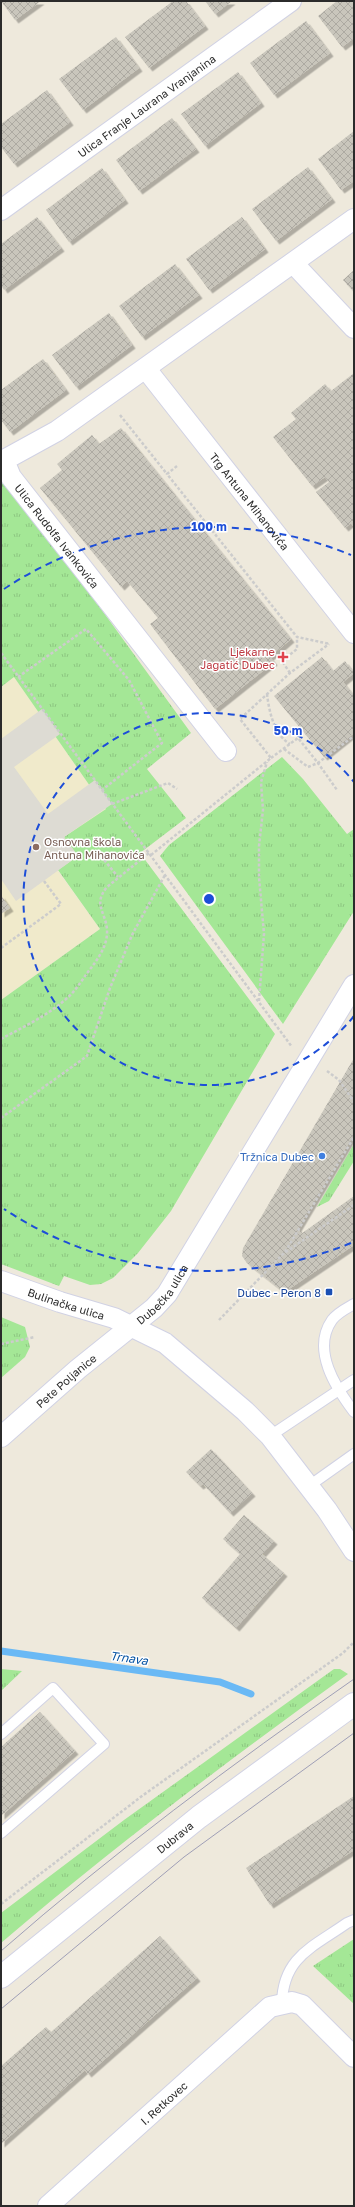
<svg xmlns="http://www.w3.org/2000/svg" width="355" height="2207" font-family="'Golos Text',sans-serif">
<style>
.education{fill:#f0eacb}
.grass{fill:url(#grass-tufts)}
.plaza{fill:#dddbd3}
.lines{fill:none;stroke-linecap:round;stroke-linejoin:round}
.stream{stroke:#6ab9f5;stroke-width:7}
.building{fill:url(#building-cross-hatch);filter:url(#shadow)}
.service-casing{stroke:#d1d2e4;stroke-width:12}
.minor-casing{stroke:#d1d2e4;stroke-width:22}
.secondary-casing{stroke:#d1d2e4;stroke-width:24}
.path{stroke:#ccc;stroke-width:2.5;stroke-dasharray:3 2;stroke-linecap:butt}
.service{stroke:#fff;stroke-width:10}
.minor{stroke:#fff;stroke-width:20}
.secondary{stroke:#fff;stroke-width:22}
.tram{stroke:#9f9fb6;stroke-width:1}
.ring{fill:none;stroke:#1d4ed8;stroke-width:2;stroke-dasharray:7 5}
.health-dot{fill:#e0444e;stroke:#fff;stroke-width:1.5}
.education-dot{fill:#8d6e63;stroke:#fff;stroke-width:1.5}
.shop-dot{fill:#3f7fe0;stroke:#fff;stroke-width:1.5}
.transit-dot{fill:#1a4fb4;stroke:#fff;stroke-width:1.5}
.labels{text-anchor:middle;dominant-baseline:central;stroke-width:3;stroke-linejoin:round;paint-order:stroke}
.street-label{font-size:11px;fill:#2b2b2b;stroke:#fff}
.health-label{font-size:11px;fill:#be3a42;stroke:#fff;text-anchor:end}
.education-label{font-size:11px;fill:#785e54;stroke:#fff;text-anchor:start}
.shop-label{font-size:11px;fill:#366cbe;stroke:#fff;text-anchor:end}
.transit-label{font-size:11px;fill:#164399;stroke:#fff;text-anchor:end}
.water-label{font-size:12px;font-style:italic;fill:#0653a3;stroke:#fff}
.centre{fill:#1d4ed8;stroke:#fff;stroke-width:2}
.ring-label{font-size:12px;text-anchor:middle;font-weight:bold;fill:#1d4ed8;stroke:#fff;stroke-width:3;stroke-linejoin:round;paint-order:stroke}
</style>
<defs>
<pattern id="grass-tufts" width="24" height="20" patternUnits="userSpaceOnUse"><rect width="24" height="20" fill="#a4e796"/><path d="M3 7l-1-3M5 7V3M7 7l1-3M15 17l-1-3M17 17v-4M19 17l1-3" fill="none" stroke="#8dc681"/></pattern>
<pattern id="building-cross-hatch" width="8" height="8" patternUnits="userSpaceOnUse"><rect width="8" height="8" fill="#c9c6bc"/><path d="M0 0l8 8M0 8l8-8" fill="none" stroke="#adaaa2"/></pattern>
<filter id="shadow"><feDropShadow dx="3.5" dy="3.5" stdDeviation="0" flood-color="#0004"/></filter>
</defs>
<rect width="100%" height="100%" fill="#eee9dc"/>
<path class="education" d="M14,677L106,809L64,837L78,856L58,871L100,929L1,1000V687Z"/>
<g class="grass">
<path d="M1,471L191,733L147,769L186,818L140,853L275,1034L171,1211L138,1253L113,1278L101,1284L90,1285L64,1276L59,1286L1,1264V1000L100,929L58,870L78,856L64,837L106,809L14,677L1,687Z"/>
<path d="M282,757L303,779L347,834L354,829V911L283,1024L160,856L169,845Z"/>
<path d="M354,1144V1161L329,1201L317,1207Z"/>
<path d="M1,1317L25,1327L30,1347L25,1357L1,1378Z"/>
<path d="M1,1669L22,1671L1,1691Z"/>
<path d="M334,1669H340L348,1674C229,1760 112,1848 1,1943V1913L124,1820Z"/>
<path d="M354,1939V2004L313,1966Z"/>
</g>
<path class="plaza" d="M42,709L60,734L14,767L48,814L95,780L112,804L64,837L78,856L16,901L1,879V739Z"/>
<g class="lines">
<path class="stream" d="M1,1651L220,1682L251,1694"/>
</g>
<g class="building">
<path d="M1,1H41L15,20Z"/>
<path d="M173,1H186L205,26L149,68L125,37Z"/>
<path d="M205,1H232L215,14Z"/>
<path d="M337,1H354V38L342,47L318,16Z"/>
<path d="M306,21L330,53L274,95L250,63Z"/>
<path d="M116,37L139,68L83,110L59,79Z"/>
<path d="M238,72L261,103L205,146L181,114Z"/>
<path d="M47,90L70,122L14,164L1,147V124Z"/>
<path d="M172,118L196,149L139,191L116,160Z"/>
<path d="M354,131V181L341,190L318,159Z"/>
<path d="M308,167L332,199L276,241L252,209Z"/>
<path d="M102,168L125,200L69,242L46,210Z"/>
<path d="M37,217L61,248L4,290L1,285V244Z"/>
<path d="M242,217L265,249L209,290L186,259Z"/>
<path d="M175,264L199,295L142,337L119,306Z"/>
<path d="M354,270V292L343,280Z"/>
<path d="M109,313L132,345L76,387L52,355Z"/>
<path d="M43,359L66,390L10,432L1,420V390Z"/>
<path d="M354,373V527L351,523L345,528L316,492L329,482L325,477L312,486L273,437L296,419L291,413L325,384L331,391Z"/>
<path d="M121,428L291,639L270,657L274,662L215,709L150,624L158,618L127,581L121,587L40,488L62,470L57,464L92,435L99,444Z"/>
<path d="M322,657L333,671L345,661L354,673L343,682L354,696V733L324,757L274,696Z"/>
<path d="M1,895L10,908L1,914Z"/>
<path d="M354,1058V1134L298,1228L301,1234L354,1196V1245L286,1291L280,1289L247,1263L242,1256L243,1248Z"/>
<path d="M211,1449L252,1493L230,1513L203,1484L200,1486L186,1472Z"/>
<path d="M244,1515L274,1541L262,1554L284,1573L236,1628L202,1598L240,1554L223,1539Z"/>
<path d="M40,1712L75,1751L1,1816V1747Z"/>
<path d="M354,1796V1850L270,1905L246,1868Z"/>
<path d="M160,1936L197,1978L88,2074L85,2070L1,2144V2066L46,2027L51,2032Z"/>
</g>
<g class="lines">
<defs>
<g id="service">
<path d="M354,1304C347,1308 337,1313 332,1320C311,1350 336,1388 354,1412"/>
<path d="M270,1436L354,1380"/>
<path d="M309,1486L354,1454"/>
<path d="M1,1734L53,1688L104,1744L1,1833"/>
<path d="M282,2003C283,1957 313,1947 347,1923L354,1920"/>
</g>
<g id="minor">
<path id="s1" d="M1,210L291,1"/>
<path d="M293,263L354,328"/>
<path id="s2" d="M146,369L354,633"/>
<path d="M226,751L11,477L6,465V459L57,431L354,219"/>
<path id="s3" d="M1,1281L60,1302L114,1318L165,1343L245,1411L270,1436L327,1510L354,1551"/>
<path id="s4" d="M1,1437L78,1369L154,1308L167,1294L354,985"/>
<path id="s5" d="M48,2206L270,2007L292,2002L302,2005L354,2057"/>
</g>
<g id="secondary">
<path id="s6" d="M1,1977L199,1817L354,1704"/>
</g>
</defs>
<use href="#service" class="service-casing"/>
<use href="#minor" class="minor-casing"/>
<use href="#secondary" class="secondary-casing"/>
<g class="path">
<path d="M120,415L167,474"/>
<path d="M177,466L167,474L297,637L330,644"/>
<path d="M1,653L292,1047"/>
<path d="M290,673L282,661L297,649V638"/>
<path d="M18,677L86,629L129,680L162,743L102,790"/>
<path d="M267,694C269,711 274,735 290,744"/>
<path d="M284,749L308,767L318,763L337,790"/>
<path d="M271,758L298,738L318,763L354,736"/>
<path d="M112,804L168,783L177,789"/>
<path d="M151,855L271,758L240,719L290,673L329,644"/>
<path d="M101,856L118,877"/>
<path d="M1,948L61,904L44,881"/>
<path d="M259,1001L264,934L259,877V846L263,810L261,782L267,762"/>
<path d="M1,1039C23,1027 47,1016 66,999C76,991 83,978 91,968C100,956 108,944 107,929C105,911 93,904 107,887L149,853"/>
<path d="M327,1071L339,1080L354,1102"/>
<path d="M1,1118L87,1056L110,988L133,933L165,875"/>
<path d="M285,1252L354,1137"/>
<path d="M219,1320L283,1254L354,1205"/>
<path d="M1,1344L35,1337"/>
<path d="M1,1904L142,1796L343,1653L354,1642"/>
</g>
<use href="#service" class="service"/>
<use href="#minor" class="minor"/>
<use href="#secondary" class="secondary"/>
<g class="tram">
<path d="M1,1951C113,1853 232,1764 354,1679"/>
<path d="M1,2009L184,1857L354,1733"/>
</g>
</g>
<g class="ring">
<path d="M354 1016A186 186 0 1 1 354 782"/>
<path d="M351 1243A372 372 0 0 1 4 1209M4 589A372 372 0 0 1 351 555"/>
</g>
<path class="health-dot" d="M281 651h4v4h4v4h-4v4h-4v-4h-4v-4h4z"/>
<circle class="education-dot" cx="36" cy="847" r="4"/>
<circle class="shop-dot" cx="322" cy="1156" r="4"/>
<rect class="transit-dot" x="325" y="1288" width="8" height="8" rx="2"/>
<g class="labels">
<g class="street-label">
<text stroke="none"><textPath href="#s1" startOffset="179">Ulica Franje Laurana Vranjanina</textPath></text>
<text stroke="none"><textPath href="#s2" startOffset="168">Trg Antuna Mihanovića</textPath></text>
<text transform="translate(57 536) rotate(52)">Ulica Rudolfa Ivankovića</text>
<text stroke="none"><textPath href="#s4" startOffset="216">Dubečka ulica</textPath></text>
<text stroke="none"><textPath href="#s3" startOffset="69">Bulinačka ulica</textPath></text>
<text stroke="none"><textPath href="#s4" startOffset="86">Pete Poljanice</textPath></text>
<text stroke="none"><textPath href="#s6" startOffset="223">Dubrava</textPath></text>
<text stroke="none"><textPath href="#s5" startOffset="155">I. Retkovec</textPath></text>
</g>
<g class="health-label">
<text x="275" y="651">Ljekarne<tspan x="275" dy="13">Jagatić Dubec</tspan></text>
</g>
<g class="education-label">
<text x="44" y="841">Osnovna škola<tspan x="44" dy="13">Antuna Mihanovića</tspan></text>
</g>
<g class="shop-label">
<text x="314" y="1156">Tržnica Dubec</text>
</g>
<g class="transit-label">
<text x="321" y="1292">Dubec - Peron 8</text>
</g>
<g class="water-label">
<text transform="translate(129 1658) rotate(8)">Trnava</text>
</g>
</g>
<circle cx="209" cy="899" r="6" class="centre"/>
<g class="ring-label">
<text x="209" y="531">100 m</text>
<text x="288" y="735">50 m</text>
</g>
<rect width="355" height="2207" fill="none" stroke="#2b2b2b" stroke-width="4"/>
</svg>
